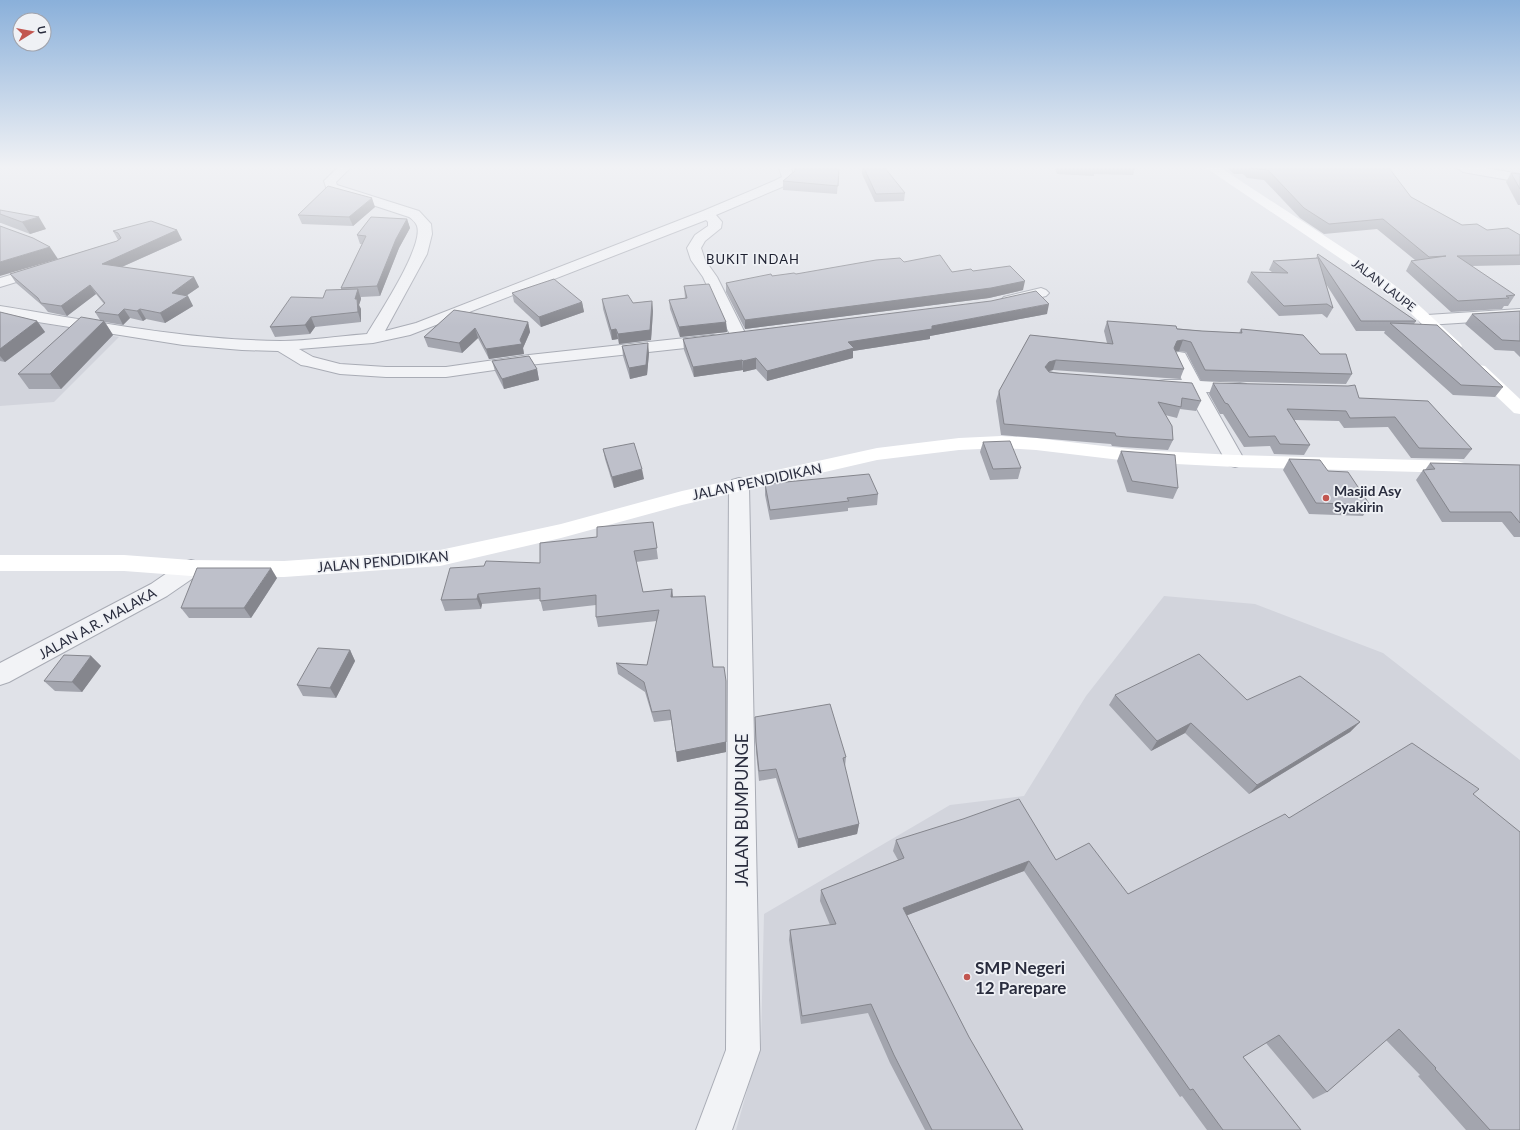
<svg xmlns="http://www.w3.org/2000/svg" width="1520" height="1130" font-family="Lato,sans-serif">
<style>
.built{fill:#d2d4dc}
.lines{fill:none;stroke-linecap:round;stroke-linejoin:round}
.street-casing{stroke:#a9acb5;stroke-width:2}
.street{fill:#f2f3f6;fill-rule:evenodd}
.secondary{fill:#fff;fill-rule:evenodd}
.wall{fill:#a3a5ae}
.shaded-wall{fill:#85868d}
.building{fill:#bec0ca;stroke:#85868d}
.poi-dot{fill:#c25650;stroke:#eff1f5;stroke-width:1.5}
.labels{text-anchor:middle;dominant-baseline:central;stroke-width:3.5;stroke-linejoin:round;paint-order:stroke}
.far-street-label{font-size:12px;fill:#2a2d3e;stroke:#eff1f5}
.far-quarter-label{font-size:13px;letter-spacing:1px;fill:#1c1f2f;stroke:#eff1f5}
.street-label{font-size:14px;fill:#2a2d3e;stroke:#eff1f5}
.poi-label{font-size:14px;font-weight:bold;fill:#2a2d3e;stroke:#eff1f5;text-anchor:start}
.near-street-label{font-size:17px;fill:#2a2d3e;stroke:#eff1f5}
.near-poi-label{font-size:17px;font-weight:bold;fill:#2a2d3e;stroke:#eff1f5;text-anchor:start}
</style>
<rect width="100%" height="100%" fill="#e0e2e8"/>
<g class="built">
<path d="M34,322L119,337L54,402L0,406V341Z"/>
<path d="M1164,596L1255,604L1383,653L1520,760V1130H736L761,1041L764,914L950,805L1024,796L1086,696Z"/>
</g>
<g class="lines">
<defs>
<g id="street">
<path d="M337,168H350L336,182L337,185L419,211L431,224L432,234L427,254L385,331L416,323L703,211L774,181L782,177L779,168H791L794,178L782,187L716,215L722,222L721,228L705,241L701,248L705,260L717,277L747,337L745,340L739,342L733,340L731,337L703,277L691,260L687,248L695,235L708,226V222L706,220L410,335L373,343L299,349L313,357L340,364L386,367H446L529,355L713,335L719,337L721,340L719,343L713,345L529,365L446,377H386L340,374L307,366L301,365L278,351L242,350L183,345L0,316V306C93,321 186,340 280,341C309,341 339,336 367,334C379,314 424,246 417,226C416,223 412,219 409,217L327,190L324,181Z"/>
<path d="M1457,168H1486L1520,174V182L1463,172Z"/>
<path d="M41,266L46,267L48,270L46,273L0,287V278Z"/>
<path d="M1041,288L1046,290L1049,293L1046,296L1009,305L1004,303L1001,300L1004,297Z"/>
<path d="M1520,309V319L1427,325L1421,323L1419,320L1421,317L1427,315Z"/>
<path d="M1179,352L1185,353L1200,381L1240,383L1246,384L1249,388L1246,392L1240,393L1206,392L1245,461L1242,465L1235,467L1228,465L1187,391L1159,389L1156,385L1159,381L1165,380H1182L1171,357L1173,353Z"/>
<path d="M739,478L746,480L749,485L760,1050L732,1130H696L726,1050L729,485L732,480Z"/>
<path d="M191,560L199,562L202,568L199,574L167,596L9,682L0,685V663L151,584L183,562Z"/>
</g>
</defs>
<use href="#street" class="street-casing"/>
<use href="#street" class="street"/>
<g class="secondary">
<path d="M1206,168H1221L1360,259L1410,297L1460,343L1462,346L1460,349L1454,351L1448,349L1400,303L1350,265Z"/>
<path d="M1479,365L1485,366L1520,399V414L1514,413L1473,374L1470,370L1473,366Z"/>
<path d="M1001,436L1036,438L1137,450L1235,455L1457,461L1464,463L1467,467L1464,471L1457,473L1235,467L1137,462L1036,450L1001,448L959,450L877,460L682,505L561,538L440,566L284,577L191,576L124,571H0V555H124L191,560L284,561L440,550L561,524L682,491L877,448L959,438Z"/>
</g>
</g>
<g class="wall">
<path d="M839,168L837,194L783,190V181L795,171Z"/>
<path d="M862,168H885L905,193L904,201L875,202L862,174Z"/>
<path d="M1055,168H1135L1133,175L1094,174V176L1057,174Z"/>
<path d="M1228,168H1389L1411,197L1462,225L1487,230L1520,235V265L1471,266L1515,295L1508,306H1504L1502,309L1451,312L1406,271L1411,261L1415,260L1377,229L1324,234L1300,218L1264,180L1247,178L1243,174H1234Z"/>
<path d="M1511,173L1520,174V205H1518L1506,182Z"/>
<path d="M375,207L353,226L302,224L298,215Z"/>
<path d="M0,210L46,229L30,234L1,223H0Z"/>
<path d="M407,219L410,228L399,248L380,296L361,297V299L359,305L361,309V322L315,327L310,334L275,337L270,327L323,298L341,290V288L362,244H360L357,235Z"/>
<path d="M177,230L182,240L122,267L194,277L199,287L186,296H188L193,306L165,323L146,319L143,321L130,318L123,325L105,322L113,335L61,389H29L18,374L100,320L95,312L104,304L96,294L67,316L48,312L44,307L16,283L10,274L117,241L118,240L113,231Z"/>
<path d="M1318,254L1416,321L1414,324L1503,387L1495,397L1453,395L1384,333L1385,331H1356L1326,284L1333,308L1327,318L1322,314L1279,316L1247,282L1251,272H1272L1269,270L1273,261L1316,258Z"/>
<path d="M904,262L952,272L973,271L1023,290L989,298L745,329L726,292V283L772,276L796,274Z"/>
<path d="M684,286L726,322L727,332L680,337L670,309L669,300L685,298Z"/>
<path d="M512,293L582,302L584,312L541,327L514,302Z"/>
<path d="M602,299L633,303L652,301L653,311L651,340L619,344L618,339L612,340L603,309Z"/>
<path d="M454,310L528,322L530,332L523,348L524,354L489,359L478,338L462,353L428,347L424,337Z"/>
<path d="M1520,311V357L1514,351L1495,350L1465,324L1472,314Z"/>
<path d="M0,312L37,321L45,332L5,362L0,361Z"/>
<path d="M1047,314L930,336V339L853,351V358L767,381L756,369L743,372V370L694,377L684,350L683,339Z"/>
<path d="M1107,321L1202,331L1239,333L1241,329L1320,354L1352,374L1346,384L1201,381L1186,352L1179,351H1175L1184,369L1180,379L1053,370L1049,371L1201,401L1196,411L1180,409L1177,418L1165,415L1173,440L1168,450L1122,447L1112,446L1111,444L1001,435L996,401L999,391L1030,335L1107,343L1104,331Z"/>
<path d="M622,346L649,353L647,375L630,379L623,356Z"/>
<path d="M492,361L537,369L539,380L504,389L495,371Z"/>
<path d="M1213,383L1359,398L1472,449L1464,459L1411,458L1388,427L1344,428L1339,421L1294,420L1310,445L1304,455L1274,454L1270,446L1244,447L1223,414H1220L1209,394Z"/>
<path d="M983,442L1021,468L1018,479L990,480L980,452Z"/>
<path d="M603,449L644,479L614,488L605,459Z"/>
<path d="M1121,451L1178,488L1173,499L1127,492L1117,461Z"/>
<path d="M1289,459L1328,471L1370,505L1363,516L1309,514L1283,470Z"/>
<path d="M1430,463L1520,465V537H1514L1502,522H1442L1416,480L1423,470H1425Z"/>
<path d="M765,484L878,494L877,505L848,508V511L770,520L765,495Z"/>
<path d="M653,522L658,559L636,562L643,592L672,589L673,597L713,667L726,681V752L677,762L671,720L654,722L645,692L618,674L616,663L647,665L657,621L598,627L596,617V605L543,611L540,599L482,604L481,609L445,611L441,600L484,566L540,563L597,537Z"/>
<path d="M277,578L251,618H189L181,608Z"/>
<path d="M350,650L355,661L336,698L303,696L297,685Z"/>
<path d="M91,656L101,666L82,692L55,691L44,681Z"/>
<path d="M1115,695L1247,700L1360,722L1350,732L1249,794L1185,733L1151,751L1109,705Z"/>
<path d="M755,717L846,757L845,767L859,824L857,834L798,848L776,778L759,781L756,752Z"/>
<path d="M1473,794L1520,1130H1466L1418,1076L1420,1075L1386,1040L1327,1092L1313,1099L1266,1043L1243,1057L1301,1130H1207L1182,1096L1180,1097L1024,871L907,915L969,1037L1023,1130H925L890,1063L868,1013L801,1024L789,940L790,930L830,925L820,901L821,890L898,860L893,851L896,840L1056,860L1128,894L1289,818Z"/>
</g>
<g class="shaded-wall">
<path d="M372,198L375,207L353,226L349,217Z"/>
<path d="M39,217L46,229L30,234L22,222Z"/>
<path d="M407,219L410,228L399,248L380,296L377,286L396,239Z"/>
<path d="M177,230L182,240L108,273L102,264Z"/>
<path d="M50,247L58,259L0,276V262Z"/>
<path d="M194,277L199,287L177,302L172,293Z"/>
<path d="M1025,281L1023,290L989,298L745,329V320Z"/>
<path d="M90,285L96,294L67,316L61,306Z"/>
<path d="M358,289L361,299L359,305L361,309V322L358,312L355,299Z"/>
<path d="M188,296L193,306L165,323L160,313Z"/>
<path d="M652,301L653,311L651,340L619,344L618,334Z"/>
<path d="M582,302L584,312L541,327L539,317Z"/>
<path d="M1049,304L1047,314L930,336V339L853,351V358L767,381V371L848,342Z"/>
<path d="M124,309L130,318L123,325L118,315Z"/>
<path d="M140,309L146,319L143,321L137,311Z"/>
<path d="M311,317L315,327L310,334L305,325Z"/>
<path d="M37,321L45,332L5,362L0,356V349Z"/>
<path d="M104,321L113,335L61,389L50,374Z"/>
<path d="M528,322L530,332L523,348L524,354L489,359L486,349L520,340Z"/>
<path d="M726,322L727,332L680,337L679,327Z"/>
<path d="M475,328L478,338L462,353L459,343Z"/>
<path d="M616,329L618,339L612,340L611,330Z"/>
<path d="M1183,340L1179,351L1173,352L1174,348L1177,341Z"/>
<path d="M648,343L649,353L647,375L630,379L629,368Z"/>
<path d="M756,358V369L743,372V361Z"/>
<path d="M742,360L743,370L694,377L693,367Z"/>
<path d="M1056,360L1053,370L1046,372L1045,367L1049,362Z"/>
<path d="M537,369L539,380L504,389L502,379Z"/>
<path d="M642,469L644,479L614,488L612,477Z"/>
<path d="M271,568L277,578L251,618L244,608Z"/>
<path d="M672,589L673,599L671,597Z"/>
<path d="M478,594L482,604L481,609L477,599Z"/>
<path d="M350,650L355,661L336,698L330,688Z"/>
<path d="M91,656L101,666L82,692L72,682Z"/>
<path d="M726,681V752L677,762L676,752Z"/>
<path d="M1360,722L1350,732L1249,794L1257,785Z"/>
<path d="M1191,723L1185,733L1151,751L1157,741Z"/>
<path d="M859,824L857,834L798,848V839Z"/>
<path d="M1029,861L1024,871L900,918L903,908Z"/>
</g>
<g class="building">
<path d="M795,168H839L838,186L783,181L795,171Z"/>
<path d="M864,168H885L905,193L876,194Z"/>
<path d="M1250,168H1389L1411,197L1462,225L1477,224L1487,230L1508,228L1520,235V255L1457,256L1515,295L1506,296L1509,298L1458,301L1411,261L1446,256L1429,257L1383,219L1329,224L1304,208L1268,170Z"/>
<path d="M1511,173L1520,174V189Z"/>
<path d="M328,186L372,198L349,217L298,215Z"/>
<path d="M0,210L39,217L22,222L0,214Z"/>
<path d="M371,217L407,219L396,239L377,286L341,288L366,236L357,235Z"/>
<path d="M151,221L177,230L102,264L194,277L172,293L188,296L160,313L140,309L137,311L124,309L118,315L95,312L105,303L90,285L61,306L41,303L38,298L10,274L117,241L121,238L118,233L113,231Z"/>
<path d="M0,226L33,238L50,247L0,262Z"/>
<path d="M1318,254L1416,321H1361L1317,255Z"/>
<path d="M940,255L952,272L971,269L973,271L1010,266L1025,281L991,288L745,320L726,283L771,274L772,276L794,273L796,274L876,260L900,258L904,262Z"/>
<path d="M1318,258L1333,308L1327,304L1284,306L1251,272L1288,273L1273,261Z"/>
<path d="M554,279L582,302L539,317L512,293Z"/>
<path d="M709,284L726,322L679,327L669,300L687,298L684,286Z"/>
<path d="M358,289L355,299H357L358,312L311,317L305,325L270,327L291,297L323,298L326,290Z"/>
<path d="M1036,291L1049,304L932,326V329L848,342L854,348L767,371L756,358L743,361L742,360L693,367L683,339L991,301Z"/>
<path d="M628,295L633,303L652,301L650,330L618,334L616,329L611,330L602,299Z"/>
<path d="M454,310L528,322L520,340L522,344L486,349L475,328L459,343L424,337Z"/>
<path d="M1520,311V341L1502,340L1472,314Z"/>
<path d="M0,312L37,321L0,349Z"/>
<path d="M81,317L104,321L50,374H18Z"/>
<path d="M1107,321L1176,326L1177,329L1202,331L1242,333L1241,329L1303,335L1320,354H1346L1352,374L1205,370L1191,342L1183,340L1177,341L1174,348L1184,369L1056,360L1049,362L1045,367L1049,372L1056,373L1192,383L1201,401L1182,398L1181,407L1158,402L1172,426L1173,440L1126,437L1116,436L1115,433L1004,424L999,391L1030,335L1113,344Z"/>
<path d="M1390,323L1437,325L1503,387L1461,385Z"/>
<path d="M648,343L646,365L629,368L622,346Z"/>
<path d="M529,356L537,369L502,379L492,361Z"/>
<path d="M1213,383L1348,386L1355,385L1359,398L1428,401L1472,449L1419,448L1395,417L1350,418L1346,411L1287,409L1310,445L1280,444L1275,436L1249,437L1228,404L1225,403Z"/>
<path d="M1010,441L1021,468L993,469L983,442Z"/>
<path d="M634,443L642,469L612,477L603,449Z"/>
<path d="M1121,451L1175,455L1178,488L1132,481Z"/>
<path d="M1289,459L1320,460L1328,471L1348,472L1370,505L1316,503Z"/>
<path d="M1430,463L1520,465V523L1511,512H1450L1423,470L1435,469Z"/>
<path d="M869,474L878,494L847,498L849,501L770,510L765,484Z"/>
<path d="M653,522L657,548L634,551L643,592L672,589L671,597L705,596L713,667H724L726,681V742L676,752L670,710L652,712L644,682L616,663L647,665L659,610L596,617V595L540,601V588L478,594L477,599L441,600L450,568L484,566L486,561L540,563V543L597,537V527Z"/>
<path d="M197,568H271L244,608H181Z"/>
<path d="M318,648L350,650L330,688L297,685Z"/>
<path d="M1199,654L1247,700L1300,676L1360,722L1257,785L1191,723L1157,741L1115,695Z"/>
<path d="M64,655L91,656L72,682L44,681Z"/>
<path d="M830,704L846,757L843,758L859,824L798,839L776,769L759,771L756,742L755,717Z"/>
<path d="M1412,743L1479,789L1473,794L1520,832V1130H1490L1435,1069L1436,1068L1399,1029L1327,1092L1279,1035L1243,1057L1301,1130H1223L1193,1089L1190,1090L1029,861L903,908L969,1037L1023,1130H932L894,1055L871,1004L802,1016L790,930L836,924L821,890L904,858L896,840L963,819L1019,799L1056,860L1089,843L1128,894L1285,814L1289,818Z"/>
</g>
<linearGradient id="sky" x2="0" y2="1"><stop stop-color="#8ab0da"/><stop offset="0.51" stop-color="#f1f2f5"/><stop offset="1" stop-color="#f1f2f5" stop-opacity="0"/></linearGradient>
<rect width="1520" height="327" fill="url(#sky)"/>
<g class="poi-dot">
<circle cx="1326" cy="498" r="4"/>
<circle cx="967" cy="977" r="4"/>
</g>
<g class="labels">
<g class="far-street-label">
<text transform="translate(1384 285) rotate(38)">JALAN LAUPE</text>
</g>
<g class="far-quarter-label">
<text x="753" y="259">BUKIT INDAH</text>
</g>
<g class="street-label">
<text transform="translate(757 481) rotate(-12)">JALAN PENDIDIKAN</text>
<text transform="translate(383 561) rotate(-5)">JALAN PENDIDIKAN</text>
<text transform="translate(97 623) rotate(-29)">JALAN A.R. MALAKA</text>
</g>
<g class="poi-label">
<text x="1334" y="490">Masjid Asy<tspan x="1334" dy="16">Syakirin</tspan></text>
</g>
<g class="near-street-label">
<text transform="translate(741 810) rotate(-90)">JALAN BUMPUNGE</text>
</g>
<g class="near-poi-label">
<text x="975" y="967">SMP Negeri<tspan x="975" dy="20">12 Parepare</tspan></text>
</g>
</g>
<g transform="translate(32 32) rotate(79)"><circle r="19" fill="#eff1f5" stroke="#a0a3ac"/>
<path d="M0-3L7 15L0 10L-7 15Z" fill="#c25650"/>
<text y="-6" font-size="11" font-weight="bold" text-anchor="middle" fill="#2a2d3e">U</text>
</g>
</svg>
